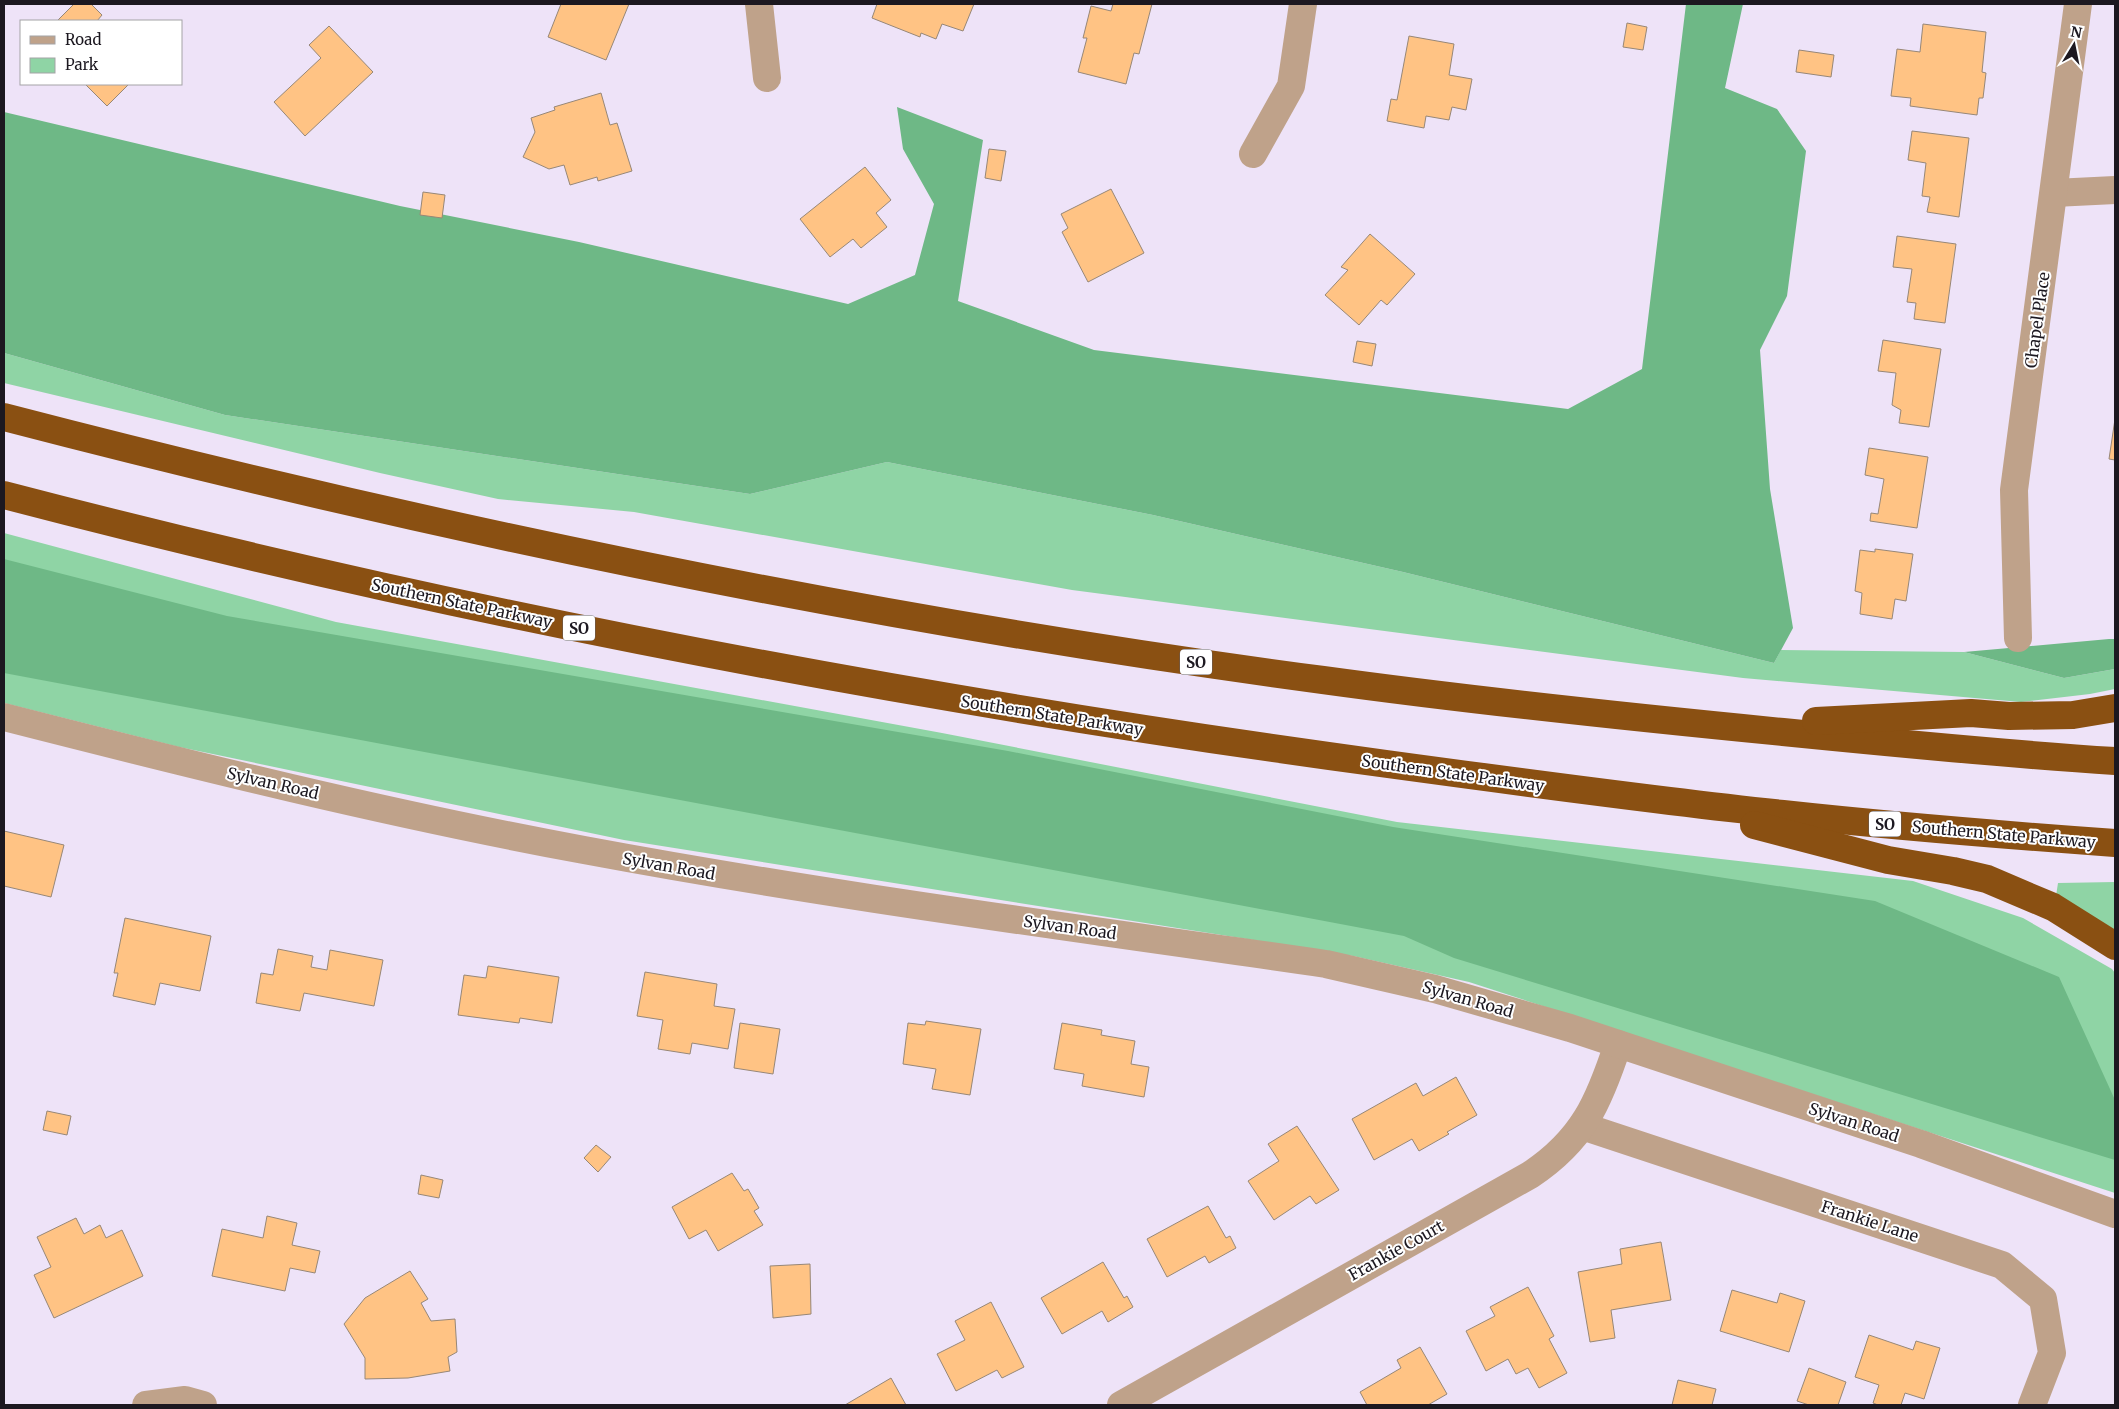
<svg xmlns="http://www.w3.org/2000/svg" width="2119" height="1409" font-family="Merriweather,serif">
<style>
.green{fill:#8fd4a5}
.forest{fill:#6eb886}
.building{fill:#ffc384;stroke:#978777}
.lines{fill:none;stroke-linecap:round;stroke-linejoin:round}
.minor{stroke:#bfa28a;stroke-width:28}
.tertiary{stroke:#bfa28a;stroke-width:28}
.motorway{stroke:#8a5012;stroke-width:28}
.labels{text-anchor:middle;dominant-baseline:central;stroke-width:4;stroke-linejoin:round;paint-order:stroke}
.shield{fill:#fff;stroke:#605d63;stroke-width:1}
.shield-label{font-size:15px;font-weight:bold;fill:#1c1820}
.street-label{font-size:16px;fill:#1c1820;stroke:#fff}
</style>
<rect width="100%" height="100%" fill="#eee3f8"/>
<g class="green">
<path d="M4,353L225,415L750,494L887,462L1153,515L1403,572L1774,663L1781,650L1964,652L2064,678L2115,669V689L2090,694L2021,702L1743,678L1072,590L634,512L498,499L380,473L4,383Z"/>
<path d="M4,533L336,622L942,733L1397,822L1913,881L2023,918L2112,969L2115,973V1193L1469,982L1353,956L624,840L179,747L4,703Z"/>
<path d="M2115,882V931L2056,896L2058,883Z"/>
</g>
<g class="forest">
<path d="M1686,4H1743L1725,88L1777,109L1806,151L1787,296L1760,350L1770,489L1793,628L1774,663L1403,572L1153,515L887,462L750,494L225,415L4,353V112L400,206L579,242L848,304L915,275L934,204L903,149L897,107L983,140L958,301L1094,350L1568,409L1642,369Z"/>
<path d="M4,559L227,616L1008,751L1393,827L1875,901L2059,977L2115,1100V1160L1454,958L1404,936L4,673Z"/>
<path d="M2109,639H2115V669L2064,678L1964,652Z"/>
</g>
<g class="building">
<path d="M74,4H91L102,15L97,21H57Z"/>
<path d="M561,4H629L606,60L548,37Z"/>
<path d="M877,4H974L963,31L942,24L936,39L921,33L920,37L872,18Z"/>
<path d="M1113,4H1152L1139,54L1134,53L1126,84L1078,72L1087,38H1083L1091,6L1111,11Z"/>
<path d="M1627,23L1647,27L1643,50L1623,47Z"/>
<path d="M1923,24L1986,32L1982,72L1986,73L1983,98H1979L1977,115L1910,106L1911,98L1891,96L1897,49L1920,52Z"/>
<path d="M329,26L373,72L305,136L274,102L321,58L309,45Z"/>
<path d="M1409,36L1454,44L1449,75L1472,79L1466,110L1452,107L1449,120L1426,116L1424,128L1387,121L1391,99L1397,100Z"/>
<path d="M1799,50L1834,55L1831,77L1796,72Z"/>
<path d="M85,84H129L107,106Z"/>
<path d="M601,93L610,125L617,123L632,171L598,181L597,177L570,185L564,165L549,169L523,157L535,132L531,118L555,110L554,107Z"/>
<path d="M1912,131L1969,138L1959,217L1927,212L1930,197L1922,196L1926,163L1908,160Z"/>
<path d="M989,149L1006,151L1001,181L985,178Z"/>
<path d="M865,167L891,200L876,213L887,227L861,248L853,239L830,257L800,219Z"/>
<path d="M1111,189L1144,253L1088,282L1062,232L1068,228L1061,214Z"/>
<path d="M423,192L445,195L442,218L420,215Z"/>
<path d="M1370,234L1415,274L1387,305L1381,300L1359,325L1325,295L1348,270L1341,267Z"/>
<path d="M1897,236L1956,244L1945,323L1914,319L1916,303L1907,302L1912,269L1893,267Z"/>
<path d="M1883,340L1941,349L1929,427L1899,423L1901,410L1892,405L1896,373L1878,371Z"/>
<path d="M1357,341L1376,344L1372,366L1353,362Z"/>
<path d="M2115,419V460L2109,459Z"/>
<path d="M1869,448L1928,457L1917,528L1870,521L1871,513L1878,514L1884,479L1865,475Z"/>
<path d="M1875,549L1913,554L1906,601L1895,599L1892,619L1860,614L1862,593L1855,591L1860,550L1875,552Z"/>
<path d="M4,831L64,845L51,897L4,886Z"/>
<path d="M125,918L211,936L200,991L160,983L155,1005L113,996L118,973H114Z"/>
<path d="M278,949L313,956L311,967L327,970L330,950L383,960L374,1006L304,993L300,1011L256,1003L261,973L273,975Z"/>
<path d="M488,966L559,977L552,1023L520,1018L519,1023L458,1015L464,975L486,978Z"/>
<path d="M645,972L717,984L714,1006L735,1009L728,1049L692,1043L690,1054L658,1049L663,1020L637,1016Z"/>
<path d="M926,1021L981,1029L970,1095L932,1089L936,1069L903,1064L908,1023L925,1025Z"/>
<path d="M740,1023L780,1029L773,1074L734,1068Z"/>
<path d="M1062,1023L1102,1030L1101,1035L1135,1041L1131,1064L1149,1067L1144,1097L1082,1086L1084,1074L1054,1069Z"/>
<path d="M1456,1077L1477,1115L1447,1132L1449,1134L1419,1151L1412,1139L1374,1160L1352,1119L1416,1083L1423,1096Z"/>
<path d="M47,1111L71,1116L67,1135L43,1130Z"/>
<path d="M1297,1126L1339,1190L1316,1204L1310,1196L1274,1220L1248,1181L1279,1161L1268,1144Z"/>
<path d="M596,1145L611,1157L598,1172L584,1158Z"/>
<path d="M732,1173L744,1191L748,1189L759,1208L754,1211L763,1225L718,1251L706,1230L689,1239L672,1207Z"/>
<path d="M421,1175L443,1180L439,1198L418,1194Z"/>
<path d="M1208,1206L1226,1238L1230,1236L1236,1248L1209,1263L1205,1256L1167,1277L1147,1239Z"/>
<path d="M267,1216L297,1223L292,1245L320,1251L315,1273L290,1268L285,1291L212,1276L222,1229L263,1238Z"/>
<path d="M76,1218L84,1234L100,1225L106,1238L122,1230L143,1276L54,1318L34,1275L51,1267L37,1237Z"/>
<path d="M1661,1242L1671,1300L1611,1310L1615,1338L1590,1342L1578,1272L1622,1264L1620,1249Z"/>
<path d="M1103,1262L1124,1298L1127,1296L1133,1307L1108,1322L1102,1311L1062,1334L1041,1298Z"/>
<path d="M810,1264L811,1314L773,1318L770,1266Z"/>
<path d="M410,1271L428,1299L421,1303L431,1321L455,1319L457,1352L448,1357L450,1371L408,1378L365,1379V1358L344,1324L365,1298Z"/>
<path d="M1528,1287L1554,1336L1549,1339L1567,1373L1539,1388L1528,1368L1516,1374L1508,1359L1486,1371L1466,1331L1495,1316L1490,1307Z"/>
<path d="M1732,1290L1777,1303L1780,1293L1805,1301L1789,1352L1720,1331Z"/>
<path d="M991,1302L1024,1367L1002,1378L997,1370L956,1391L937,1354L965,1340L955,1321Z"/>
<path d="M1869,1335L1913,1350L1916,1341L1940,1348L1924,1399L1905,1393L1901,1405H1878L1873,1403L1879,1385L1855,1377Z"/>
<path d="M1420,1347L1447,1394L1428,1405H1367L1360,1392L1401,1368L1397,1360Z"/>
<path d="M1809,1368L1846,1382L1838,1405H1809L1797,1401Z"/>
<path d="M891,1378L906,1405H845Z"/>
<path d="M1678,1380L1716,1389L1712,1405H1672Z"/>
</g>
<g class="lines">
<g class="minor">
<path d="M759,4L767,78"/>
<path d="M1253,154L1291,86L1303,4"/>
<path d="M2054,193L2115,190"/>
<path d="M2018,638L2014,490L2078,4"/>
<path d="M1582,1126L2002,1265L2043,1299L2052,1353L2032,1405"/>
<path d="M146,1405L185,1400L203,1405"/>
<path d="M1121,1405L1530,1175C1583,1140 1599,1102 1618,1044"/>
</g>
<path class="tertiary" d="M4,717C196,766 389,814 584,850C830,896 1078,928 1326,964L1435,989L1570,1028L1921,1144L2115,1214"/>
<g class="motorway">
<path d="M4,417C438,530 878,621 1323,680C1476,701 1629,717 1783,732C1893,743 2004,754 2115,761"/>
<path d="M4,495C459,614 921,701 1387,764C1519,782 1651,800 1783,814C1893,826 2004,835 2115,843"/>
<path d="M1816,721L1971,713L2009,716L2073,715L2115,708"/>
<path d="M1754,825L1888,860L1953,871L1987,879L2053,907L2115,946"/>
</g>
</g>
<g class="labels">
<g class="shield">
<rect x="563" y="615.5" width="32" height="25" rx="4"/>
<rect x="1180" y="649.5" width="32" height="25" rx="4"/>
<rect x="1869" y="811.5" width="32" height="25" rx="4"/>
</g>
<g class="shield-label">
<text x="579" y="628">SO</text>
<text x="1196" y="662">SO</text>
<text x="1885" y="824">SO</text>
</g>
<g class="street-label">
<text transform="translate(2037 320) rotate(-82)">Chapel Place</text>
<text transform="translate(462 603) rotate(12)">Southern State Parkway</text>
<text transform="translate(1052 715) rotate(9)">Southern State Parkway</text>
<text transform="translate(1453 773) rotate(8)">Southern State Parkway</text>
<text transform="translate(273 783) rotate(13)">Sylvan Road</text>
<text transform="translate(2004 834) rotate(5)">Southern State Parkway</text>
<text transform="translate(669 866) rotate(10)">Sylvan Road</text>
<text transform="translate(1070 927) rotate(8)">Sylvan Road</text>
<text transform="translate(1468 999) rotate(16)">Sylvan Road</text>
<text transform="translate(1854 1122) rotate(18)">Sylvan Road</text>
<text transform="translate(1870 1221) rotate(18)">Frankie Lane</text>
<text transform="translate(1396 1250) rotate(-29)">Frankie Court</text>
</g>
</g>
<rect width="2119" height="1409" fill="none" stroke="#1c1820" stroke-width="10"/>
<rect x="20" y="20" width="162" height="65" fill="#ffffff" stroke="#a4a3a6"/>
<rect x="30" y="36" width="25" height="8" fill="#bfa28a" stroke="#a4a3a6"/>
<text x="65" y="45" font-size="15" fill="#1c1820">Road</text>
<rect x="30" y="58" width="25" height="15" fill="#8fd4a5" stroke="#a4a3a6"/>
<text x="65" y="70" font-size="15" fill="#1c1820">Park</text>
<g transform="translate(2074 45) rotate(10)" stroke="#ffffff" stroke-width="4" paint-order="stroke">
<path d="M0-4L9 19L0 12L-9 19Z" fill="#1c1820"/>
<text y="-8" font-size="14" font-weight="bold" text-anchor="middle" fill="#1c1820">N</text>
</g>
</svg>
